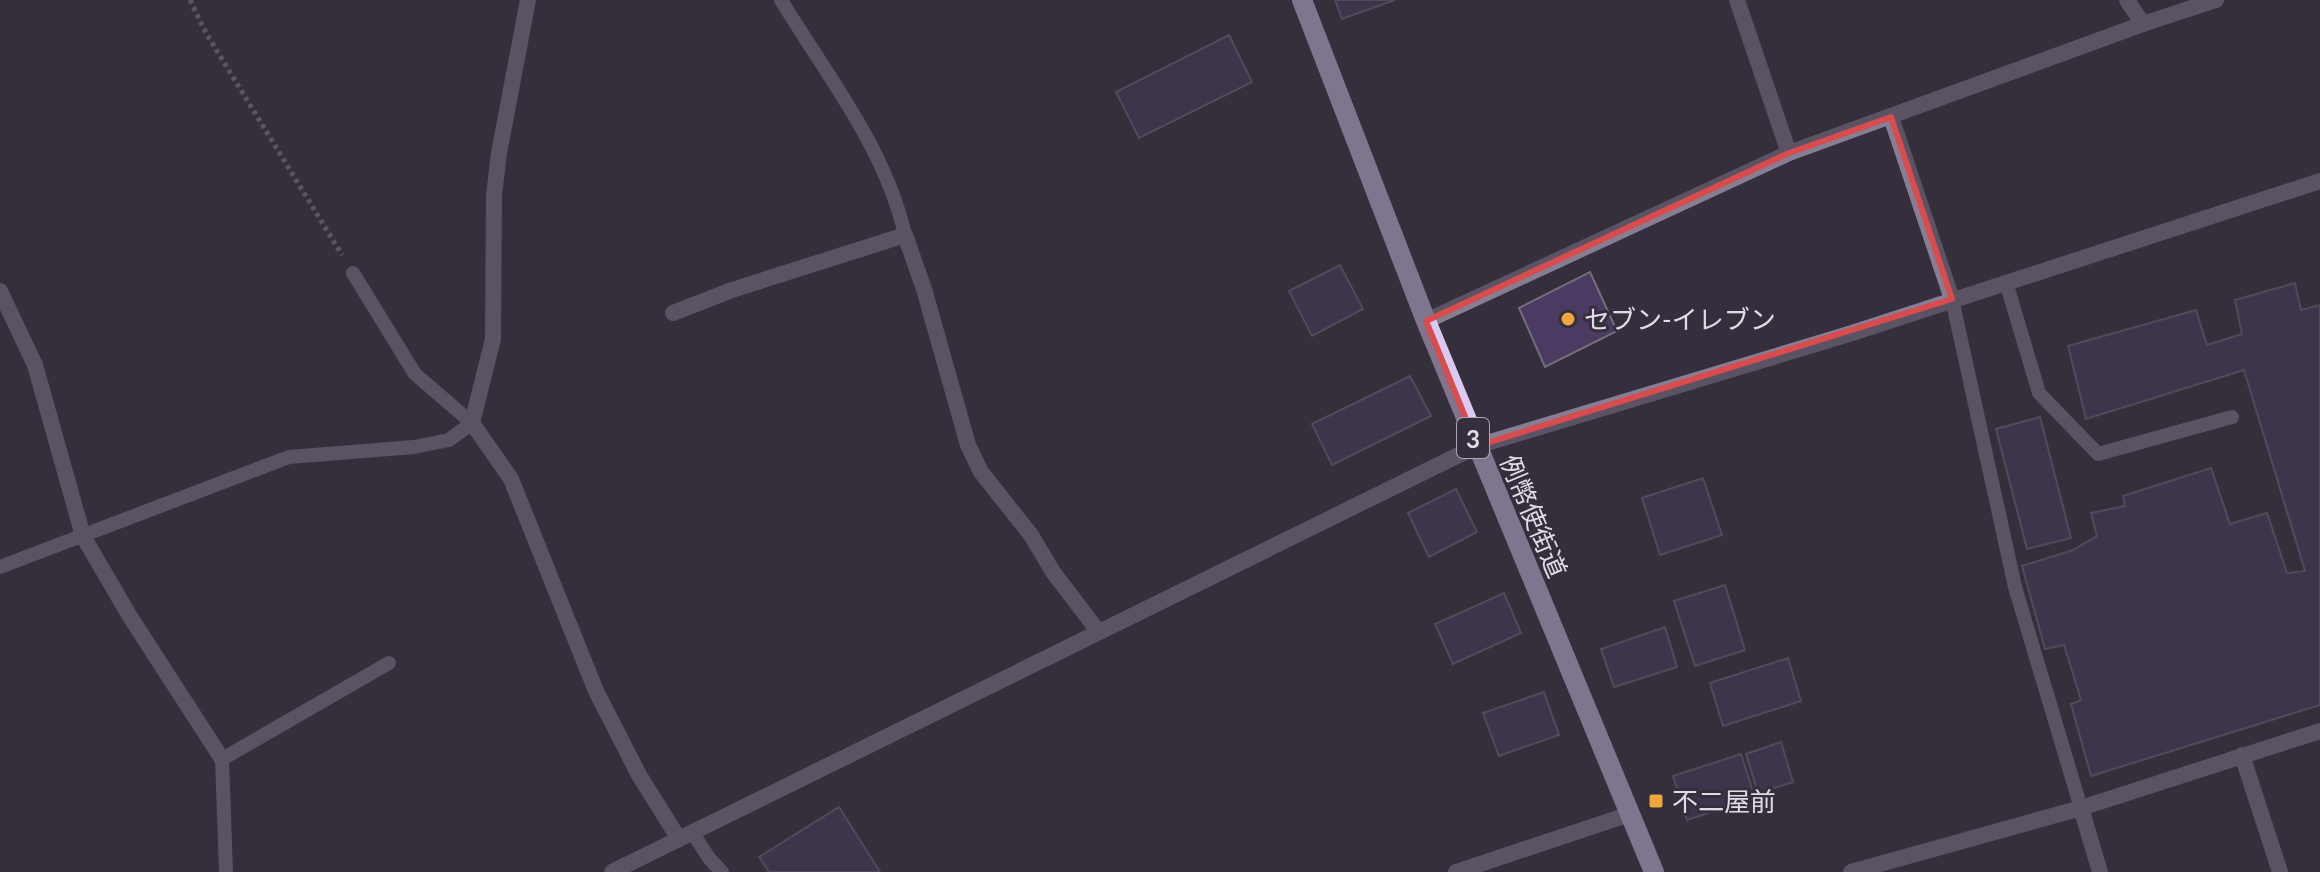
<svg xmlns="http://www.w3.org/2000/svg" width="2320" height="872" font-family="Lato,'Noto Sans JP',sans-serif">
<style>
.building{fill:#4b3a61;stroke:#736d7d;stroke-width:2}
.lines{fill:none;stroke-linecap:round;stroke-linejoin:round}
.path{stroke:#89848f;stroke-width:5;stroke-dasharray:4 4;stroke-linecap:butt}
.service{stroke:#867e92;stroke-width:14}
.minor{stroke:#867e92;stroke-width:16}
.tertiary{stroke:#867e92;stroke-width:16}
.primary{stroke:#dac9f1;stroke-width:20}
.marked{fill:none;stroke:#d84c4e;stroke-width:6;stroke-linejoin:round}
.poi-dot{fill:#efa73d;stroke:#352f3d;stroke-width:3}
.labels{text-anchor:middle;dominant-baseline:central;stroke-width:6;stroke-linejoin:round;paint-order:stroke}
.shield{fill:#352f3d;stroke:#ada8b3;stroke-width:2}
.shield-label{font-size:24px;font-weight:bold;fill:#e0dce5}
.poi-label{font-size:26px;fill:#e0dce5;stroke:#352f3d;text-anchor:start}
.street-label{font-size:26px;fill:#e0dce5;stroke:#352f3d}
</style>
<rect width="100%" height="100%" fill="#352f3d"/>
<g class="building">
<path d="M1335,0H1395L1342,19Z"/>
<path d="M1229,35L1252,82L1139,138L1116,92Z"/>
<path d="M1340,265L1363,309L1312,336L1289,291Z"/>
<path d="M1590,272L1617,331L1545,367L1519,308Z"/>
<path d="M2295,283L2301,310L2320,305V705L2091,776L2071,704L2081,700L2064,645L2045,649L2022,566L2073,550L2097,536L2091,513L2125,506L2123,496L2211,468L2230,524L2267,513L2287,573L2305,571L2244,370L2086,419L2068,346L2196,310L2207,345L2242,334L2235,300Z"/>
<path d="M1410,376L1431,416L1332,465L1312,424Z"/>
<path d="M2040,417L2071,538L2027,549L1996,429Z"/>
<path d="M1703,478L1722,535L1660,555L1642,498Z"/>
<path d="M1456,489L1477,532L1429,557L1408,513Z"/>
<path d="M1725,585L1745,650L1695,666L1674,601Z"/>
<path d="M1504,593L1521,633L1453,664L1435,624Z"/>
<path d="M1665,627L1677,667L1614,687L1601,649Z"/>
<path d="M1788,658L1801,701L1723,726L1710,683Z"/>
<path d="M1544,692L1559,735L1499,756L1483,713Z"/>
<path d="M1781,742L1793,782L1758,793L1746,754Z"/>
<path d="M1741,754L1755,798L1687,820L1673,776Z"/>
<path d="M839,807L880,872H769L759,857Z"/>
</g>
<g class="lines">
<path class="path" d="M190,0L206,33L342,255"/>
<g class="service">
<path d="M781,0C827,76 885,147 905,235"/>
<path d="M2006,282L2039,393L2098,454L2232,417"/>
<path d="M1952,299L2015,587L2081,808"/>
<path d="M0,567L289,457L414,447L449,440L472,423L415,374L353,273"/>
<path d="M692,832L709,858L722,872"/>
<path d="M226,872L222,759L389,663"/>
</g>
<g class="minor">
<path d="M528,0L499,153L494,195L493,339L472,423L511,479L596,691L639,775L679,839"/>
<path d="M1737,0L1789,153"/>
<path d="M2127,0L2143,24"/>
<path d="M1891,117L1952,299"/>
<path d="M0,291L35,365L83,536L129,615L222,759"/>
<path d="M673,313L732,290L905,235L924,289L968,445L981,472L1031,535L1053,572L1098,631"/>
<path d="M1426,321L1789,153L2143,24L2216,0"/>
<path d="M1477,446L1849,334L2320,181"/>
<path d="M2242,755L2280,872"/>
<path d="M2081,808L2100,872"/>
<path d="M1456,872L1630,814"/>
<path d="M1851,872L2081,808L2320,731"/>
</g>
<path class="tertiary" d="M612,872L1477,446"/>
<path class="primary" d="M1302,0L1426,321L1654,872"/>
</g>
<path d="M0 0H2320V872H0ZM1891,117L1952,299L1477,446L1426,321L1789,153Z" fill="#352f3d" fill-opacity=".55" fill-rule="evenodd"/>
<path class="marked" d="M1891,117L1952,299L1477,446L1426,321L1789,153Z"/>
<g class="poi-dot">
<circle cx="1568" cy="319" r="8"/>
<rect x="1648" y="793" width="16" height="16" rx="4"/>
</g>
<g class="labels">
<rect class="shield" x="1457" y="418" width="32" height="40" rx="6"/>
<g class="shield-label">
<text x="1473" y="438">3</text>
</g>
<g class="poi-label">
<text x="1584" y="319">セブン-イレブン</text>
<text x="1672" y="801">不二屋前</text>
</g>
<g class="street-label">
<text transform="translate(1534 516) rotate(67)">例幣使街道</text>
</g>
</g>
</svg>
